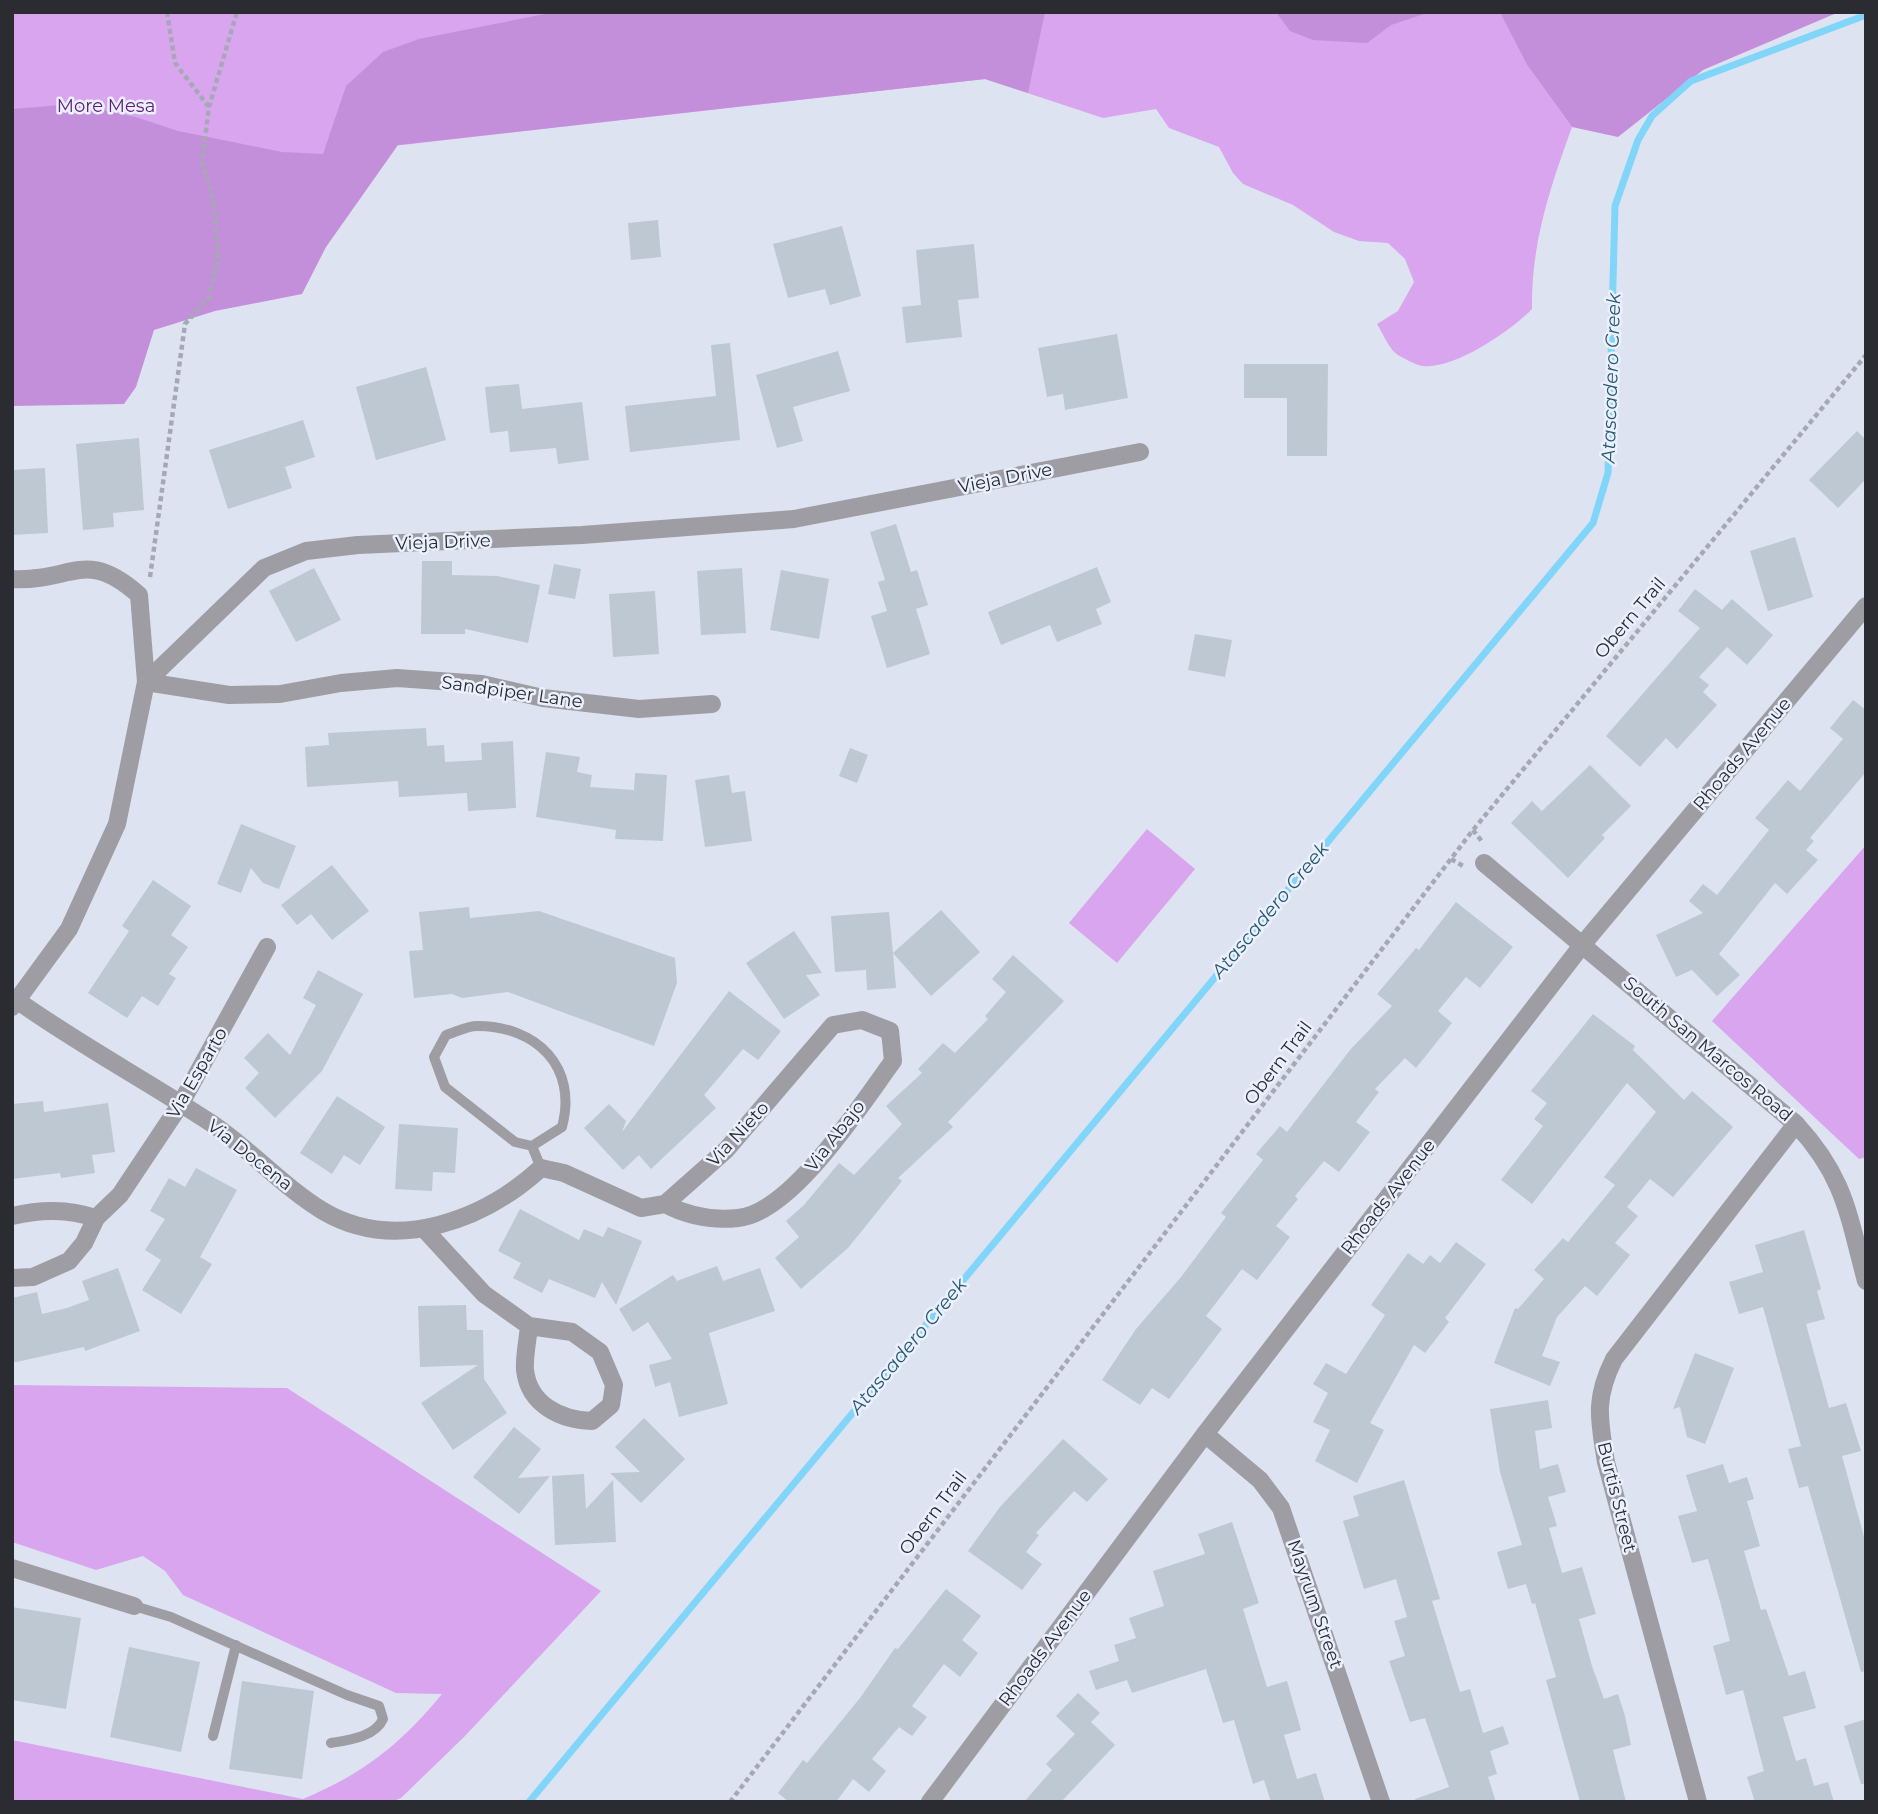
<svg xmlns="http://www.w3.org/2000/svg" width="1878" height="1814" font-family="Montserrat,sans-serif">
<style>
.green{fill:#d9a5ef}
.forest{fill:#c48fda}
.lines{fill:none;stroke-linecap:round;stroke-linejoin:round}
.stream{stroke:#81d5f9;stroke-width:7}
.building{fill:#bdc8d3}
.path{stroke:#a5a9b4;stroke-width:4.5;stroke-dasharray:5 3.5;stroke-linecap:butt}
.service{stroke:#9e9da3;stroke-width:10}
.minor{stroke:#9e9da3;stroke-width:18}
.labels{text-anchor:middle;dominant-baseline:central;stroke-width:5;stroke-linejoin:round;paint-order:stroke}
.park-label{font-size:18px;fill:#622179;stroke:#ebf0fe}
.street-label{font-size:18px;fill:#2a2c31;stroke:#ebf0fe}
.water-label{font-size:19px;font-style:italic;fill:#29586b;stroke:#ebf0fe}
</style>
<rect width="100%" height="100%" fill="#dee3f1"/>
<g class="green">
<path d="M12,12H1733L1517,45L1527,65L1572,127C1550,188 1531,243 1532,309C1512,330 1454,370 1423,366C1416,365 1405,359 1398,355C1389,350 1383,333 1377,324L1398,311L1414,282L1405,259L1388,243L1359,241L1334,232L1293,205L1243,184L1233,173L1219,147L1169,128L1156,109L1103,118L985,79L279,159L12,225Z"/>
<path d="M1147,829L1195,869L1117,963L1069,923Z"/>
<path d="M1866,845V1157L1859,1159L1712,1021Z"/>
<path d="M12,1385L287,1388L601,1591L464,1737L401,1798L391,1802H12V1740L303,1799C363,1774 401,1744 442,1694L396,1693L183,1595L165,1571L143,1556L96,1570L12,1542Z"/>
</g>
<g class="forest">
<path d="M555,12H1045L1028,93L985,79L398,145L326,247L302,294L215,311L154,330L136,387L124,404L12,406V109L73,104L136,117L178,131L282,152L323,154L346,86L383,52L419,39Z"/>
<path d="M1276,12H1430L1391,25L1367,43L1313,40L1290,31Z"/>
<path d="M1500,12H1839L1703,70L1618,137L1572,127L1527,65Z"/>
</g>
<g class="lines">
<path class="stream" d="M529,1802L1593,523L1608,473L1615,206L1638,140L1652,116L1691,81L1866,15"/>
</g>
<g class="building">
<path d="M658,220L661,257L631,260L628,223Z"/>
<path d="M842,226L861,296L830,305L825,289L788,298L773,244Z"/>
<path d="M974,244L979,298L958,300L962,337L906,343L902,307L921,305L916,250Z"/>
<path d="M1117,334L1128,398L1065,410L1063,394L1047,397L1038,348Z"/>
<path d="M730,343L740,440L630,452L625,406L716,396L711,345Z"/>
<path d="M838,351L850,391L793,407L803,441L777,448L756,375Z"/>
<path d="M1244,364H1328L1327,456H1287V398H1244Z"/>
<path d="M426,367L446,440L376,460L356,387Z"/>
<path d="M519,384L522,409L582,402L589,460L558,464L556,448L510,452L508,431L490,433L485,387Z"/>
<path d="M303,420L315,457L285,467L292,488L228,509L209,450Z"/>
<path d="M1857,431L1866,440V479L1838,508L1809,480Z"/>
<path d="M139,438L144,510L113,513L114,527L83,530L76,444Z"/>
<path d="M45,468L48,533L12,535V470Z"/>
<path d="M896,524L911,572L917,570L928,605L916,609L930,654L887,668L871,616L887,611L878,582L885,580L870,532Z"/>
<path d="M1795,537L1813,597L1768,611L1750,551Z"/>
<path d="M422,561H452V575L497,576L540,585L528,643L465,629V634H421Z"/>
<path d="M554,564L581,569L575,599L548,594Z"/>
<path d="M1097,567L1111,602L1096,609L1102,624L1057,642L1050,625L1001,645L988,612Z"/>
<path d="M314,568L341,620L296,642L269,591Z"/>
<path d="M742,568L746,633L701,635L697,571Z"/>
<path d="M781,570L829,579L819,639L770,630Z"/>
<path d="M1695,589L1722,610L1732,599L1773,635L1747,665L1727,647L1699,677L1709,685L1703,692L1717,705L1677,749L1666,738L1640,767L1606,736L1700,628L1678,611Z"/>
<path d="M655,591L659,654L613,657L609,594Z"/>
<path d="M1195,634L1232,640L1225,677L1188,670Z"/>
<path d="M1853,700L1866,710V772L1810,838L1814,841L1806,850L1818,860L1787,894L1775,883L1719,954L1740,975L1717,996L1692,970L1676,977L1656,935L1703,913L1689,901L1703,884L1717,895L1769,830L1755,818L1788,780L1800,791L1843,739L1830,728Z"/>
<path d="M426,728L427,746L444,745L445,762L482,760L481,743L513,741L516,808L468,811L467,793L399,797L398,781L307,787L305,747L329,745L328,733Z"/>
<path d="M850,748L868,755L857,783L839,776Z"/>
<path d="M546,752L580,757L577,772L592,775L590,787L634,790L635,773L667,775L663,841L615,839L616,830L536,817Z"/>
<path d="M1590,765L1631,806L1602,835L1605,838L1568,878L1511,823L1532,801L1542,811Z"/>
<path d="M729,775L732,793L745,791L752,841L705,847L695,780Z"/>
<path d="M241,824L296,846L279,889L263,883L251,868L241,893L217,884Z"/>
<path d="M332,865L369,911L332,940L311,914L297,925L281,905Z"/>
<path d="M153,880L191,906L171,935L188,947L169,974L176,978L158,1006L142,996L127,1018L88,993L129,931L122,926Z"/>
<path d="M1456,902L1513,947L1480,988L1466,977L1438,1011L1452,1023L1416,1068L1405,1058L1375,1089L1379,1092L1356,1122L1370,1132L1339,1172L1324,1161L1295,1196L1298,1199L1276,1226L1290,1237L1257,1280L1242,1269L1206,1316L1222,1329L1169,1399L1152,1388L1140,1405L1102,1380L1136,1329L1181,1277L1226,1217L1221,1213L1263,1160L1256,1154L1280,1126L1287,1132L1350,1050L1392,1006L1377,994L1416,948L1419,950Z"/>
<path d="M469,907L470,918L539,911L675,958L677,983L654,1046L508,992L462,998L452,994L414,998L409,951L423,950L419,912Z"/>
<path d="M941,910L980,952L931,996L893,953L896,988L867,990L866,970L835,972L831,916L889,912L893,953Z"/>
<path d="M794,931L822,973L806,975L820,995L784,1019L746,963Z"/>
<path d="M1013,955L1064,1001L948,1122L953,1127L898,1178L902,1181L848,1248L801,1289L775,1258L799,1237L786,1221L804,1205L839,1163L854,1175L902,1124L886,1106L922,1073L918,1069L943,1043L955,1053L988,1019L985,1016L1006,992L992,979Z"/>
<path d="M318,970L363,994L322,1071L275,1118L245,1088L259,1073L244,1058L268,1033L290,1055L316,1005L303,998Z"/>
<path d="M729,991L781,1031L758,1060L743,1049L704,1095L716,1108L651,1169L639,1155L623,1170L584,1128L609,1104L626,1121L622,1132Z"/>
<path d="M1593,1014L1635,1046L1633,1050L1684,1100L1692,1091L1733,1127L1673,1197L1650,1179L1627,1207L1638,1216L1615,1243L1630,1255L1597,1296L1585,1286L1557,1317L1542,1356L1560,1362L1550,1386L1494,1363L1515,1308L1518,1309L1544,1279L1534,1270L1563,1238L1568,1242L1615,1185L1604,1177L1656,1112L1627,1083L1532,1204L1501,1180L1543,1126L1534,1119L1547,1103L1531,1091Z"/>
<path d="M337,1096L385,1127L360,1165L344,1155L332,1174L300,1153Z"/>
<path d="M43,1101L44,1112L108,1103L115,1152L92,1155L95,1173L61,1178L60,1173L12,1179V1104Z"/>
<path d="M399,1124L458,1128L455,1173L433,1172L432,1191L395,1189Z"/>
<path d="M196,1168L237,1190L200,1257L212,1264L181,1314L142,1290L161,1260L145,1250L165,1219L150,1211L169,1178L185,1187Z"/>
<path d="M520,1209L579,1240L584,1229L603,1237L608,1227L642,1241L616,1305L602,1282L595,1298L549,1279L542,1293L513,1278L521,1263L498,1251Z"/>
<path d="M1804,1230L1821,1289L1817,1291L1825,1319L1806,1324L1829,1408L1846,1403L1861,1451L1842,1456L1866,1544V1671L1861,1672L1808,1486L1799,1488L1788,1449L1801,1446L1763,1307L1739,1314L1729,1282L1763,1272L1755,1245Z"/>
<path d="M1456,1242L1486,1264L1445,1318L1449,1322L1425,1353L1414,1345L1370,1423L1384,1430L1357,1483L1315,1461L1330,1430L1313,1422L1328,1393L1313,1384L1326,1363L1346,1374L1385,1315L1371,1305L1408,1253L1423,1264L1430,1255L1440,1263Z"/>
<path d="M717,1266L723,1281L760,1268L775,1311L709,1333L728,1404L679,1417L670,1382L655,1387L649,1365L672,1359L648,1322L633,1332L619,1309L673,1275L677,1281Z"/>
<path d="M118,1268L140,1331L85,1351L84,1347L12,1363V1298L37,1292L42,1314L67,1308L89,1300L82,1281Z"/>
<path d="M466,1305L467,1330H483L484,1379L507,1413L453,1450L421,1403L478,1365L420,1367L418,1306Z"/>
<path d="M1695,1353L1734,1368L1705,1444L1687,1437L1680,1407L1673,1409Z"/>
<path d="M1548,1400L1552,1428L1535,1431L1540,1469L1558,1464L1566,1492L1548,1497L1557,1526L1549,1528L1562,1573L1582,1567L1596,1614L1579,1619L1592,1666L1604,1699L1618,1694L1625,1716L1631,1745L1613,1750L1626,1802H1580L1546,1680L1556,1677L1535,1603L1532,1604L1526,1584L1508,1589L1497,1552L1522,1545L1500,1472L1490,1409Z"/>
<path d="M644,1418L685,1459L641,1503L610,1473L640,1472L615,1447Z"/>
<path d="M514,1427L541,1449L518,1478L550,1476L519,1514L473,1477Z"/>
<path d="M1063,1439L1108,1479L1087,1502L1074,1491L1036,1533L1039,1535L1026,1552L1042,1564L1022,1590L968,1551L1000,1507Z"/>
<path d="M1723,1464L1729,1483L1747,1477L1754,1499L1747,1501L1760,1546L1744,1551L1761,1610L1766,1609L1789,1676L1805,1671L1816,1708L1783,1717L1796,1761L1806,1758L1814,1786L1828,1782L1834,1802H1755L1747,1777L1764,1771L1743,1690L1726,1695L1713,1646L1730,1641L1721,1605L1708,1559L1692,1563L1678,1516L1697,1511L1686,1475Z"/>
<path d="M584,1474L586,1509L613,1480L616,1542L555,1545L552,1476Z"/>
<path d="M1404,1480L1440,1599L1432,1601L1460,1692L1470,1689L1483,1733L1503,1726L1509,1744L1490,1751L1497,1774L1488,1777L1496,1802H1416L1415,1799L1449,1787L1425,1718L1410,1722L1389,1661L1405,1656L1394,1621L1407,1617L1396,1579L1364,1589L1343,1521L1359,1516L1353,1496Z"/>
<path d="M1232,1522L1259,1603L1243,1609L1267,1687L1287,1681L1301,1730L1284,1735L1297,1779L1316,1773L1325,1802H1271L1264,1780L1253,1784L1234,1720L1223,1723L1206,1669L1132,1693L1127,1680L1096,1690L1089,1671L1119,1661L1114,1645L1136,1638L1129,1618L1164,1606L1153,1571L1205,1554L1198,1534Z"/>
<path d="M946,1589L981,1616L962,1640L978,1653L960,1677L944,1664L912,1706L927,1717L912,1736L899,1727L872,1759L886,1771L869,1792L853,1779L836,1802H789L778,1793L803,1760L807,1763L860,1698L895,1648L898,1649Z"/>
<path d="M12,1607L81,1618L66,1709L12,1700Z"/>
<path d="M129,1647L200,1662L181,1752L110,1737Z"/>
<path d="M242,1681L314,1691L302,1779L229,1769Z"/>
<path d="M1078,1693L1100,1713L1091,1722L1115,1745L1061,1802H1024L1052,1770L1046,1764L1075,1734L1056,1716Z"/>
<path d="M1866,1719V1784H1861L1844,1726Z"/>
</g>
<g class="lines">
<g class="path">
<path d="M167,12L175,63L208,106"/>
<path d="M150,577L185,324L209,297L218,260L214,202L202,162L209,107L237,12"/>
<path d="M1473,830L1483,843"/>
<path d="M1451,859L1465,867"/>
<path d="M730,1802L1473,830L1866,355"/>
</g>
<g class="service">
<path d="M532,1146L515,1142L445,1087L434,1057L446,1035C456,1032 467,1026 477,1026C537,1026 578,1067 562,1127L532,1146L541,1168"/>
<path d="M134,1606L171,1617L347,1695L379,1706L383,1719C375,1737 349,1740 331,1743"/>
<path d="M213,1736L236,1645"/>
</g>
<g class="minor">
<path d="M12,579C73,582 85,547 139,595L146,682L229,695L280,694L341,683L397,678L482,684L543,698L639,709L712,704"/>
<path d="M1484,863L1796,1124C1845,1177 1848,1214 1866,1281"/>
<path d="M18,1001C80,1045 147,1081 211,1123C250,1149 283,1187 323,1211C396,1254 484,1220 541,1168L564,1173L641,1208L665,1204L726,1150L833,1025L862,1020L890,1031L893,1061C862,1103 792,1213 738,1218C711,1221 688,1216 665,1204"/>
<path d="M12,1007L69,929L117,824L146,682L264,568L306,551L358,545L582,535L794,519L1140,452"/>
<path d="M12,1216C42,1209 67,1209 96,1218"/>
<path d="M425,1230L484,1294L529,1326L572,1332L600,1352L614,1385L611,1405L592,1421C561,1420 529,1405 525,1370C524,1356 528,1339 529,1326"/>
<path d="M12,1278L33,1277L69,1261L84,1243L96,1218L120,1195L180,1105L267,947"/>
<path d="M1205,1434L1260,1480L1281,1508L1381,1802"/>
<path d="M12,1568L134,1606"/>
<path d="M930,1802L1205,1434L1583,944L1866,606"/>
<path d="M1698,1802L1606,1462C1599,1419 1594,1399 1614,1359L1796,1124"/>
</g>
</g>
<g class="labels">
<g class="park-label">
<text x="106" y="106">More Mesa</text>
</g>
<g class="street-label">
<text transform="translate(1005 478) rotate(-11)">Vieja Drive</text>
<text transform="translate(443 542) rotate(-2)">Vieja Drive</text>
<text transform="translate(1630 618) rotate(-50)">Obern Trail</text>
<text transform="translate(512 692) rotate(8)">Sandpiper Lane</text>
<text transform="translate(1742 754) rotate(-50)">Rhoads Avenue</text>
<text transform="translate(1708 1049) rotate(40)">South San Marcos Road</text>
<text transform="translate(1278 1063) rotate(-53)">Obern Trail</text>
<text transform="translate(197 1073) rotate(-60)">Via Esparto</text>
<text transform="translate(738 1134) rotate(-47)">Via Nieto</text>
<text transform="translate(835 1136) rotate(-52)">Via Abajo</text>
<text transform="translate(250 1155) rotate(38)">Via Docena</text>
<text transform="translate(1388 1197) rotate(-52)">Rhoads Avenue</text>
<text transform="translate(1617 1497) rotate(76)">Burtis Street</text>
<text transform="translate(933 1513) rotate(-53)">Obern Trail</text>
<text transform="translate(1315 1604) rotate(71)">Mayrum Street</text>
<text transform="translate(1045 1648) rotate(-53)">Rhoads Avenue</text>
</g>
<g class="water-label">
<text transform="translate(1611 378) rotate(-88)">Atascadero Creek</text>
<text transform="translate(1270 910) rotate(-50)">Atascadero Creek</text>
<text transform="translate(908 1346) rotate(-50)">Atascadero Creek</text>
</g>
</g>
<rect width="1878" height="1814" fill="none" stroke="#2a2c31" stroke-width="28"/>
</svg>
